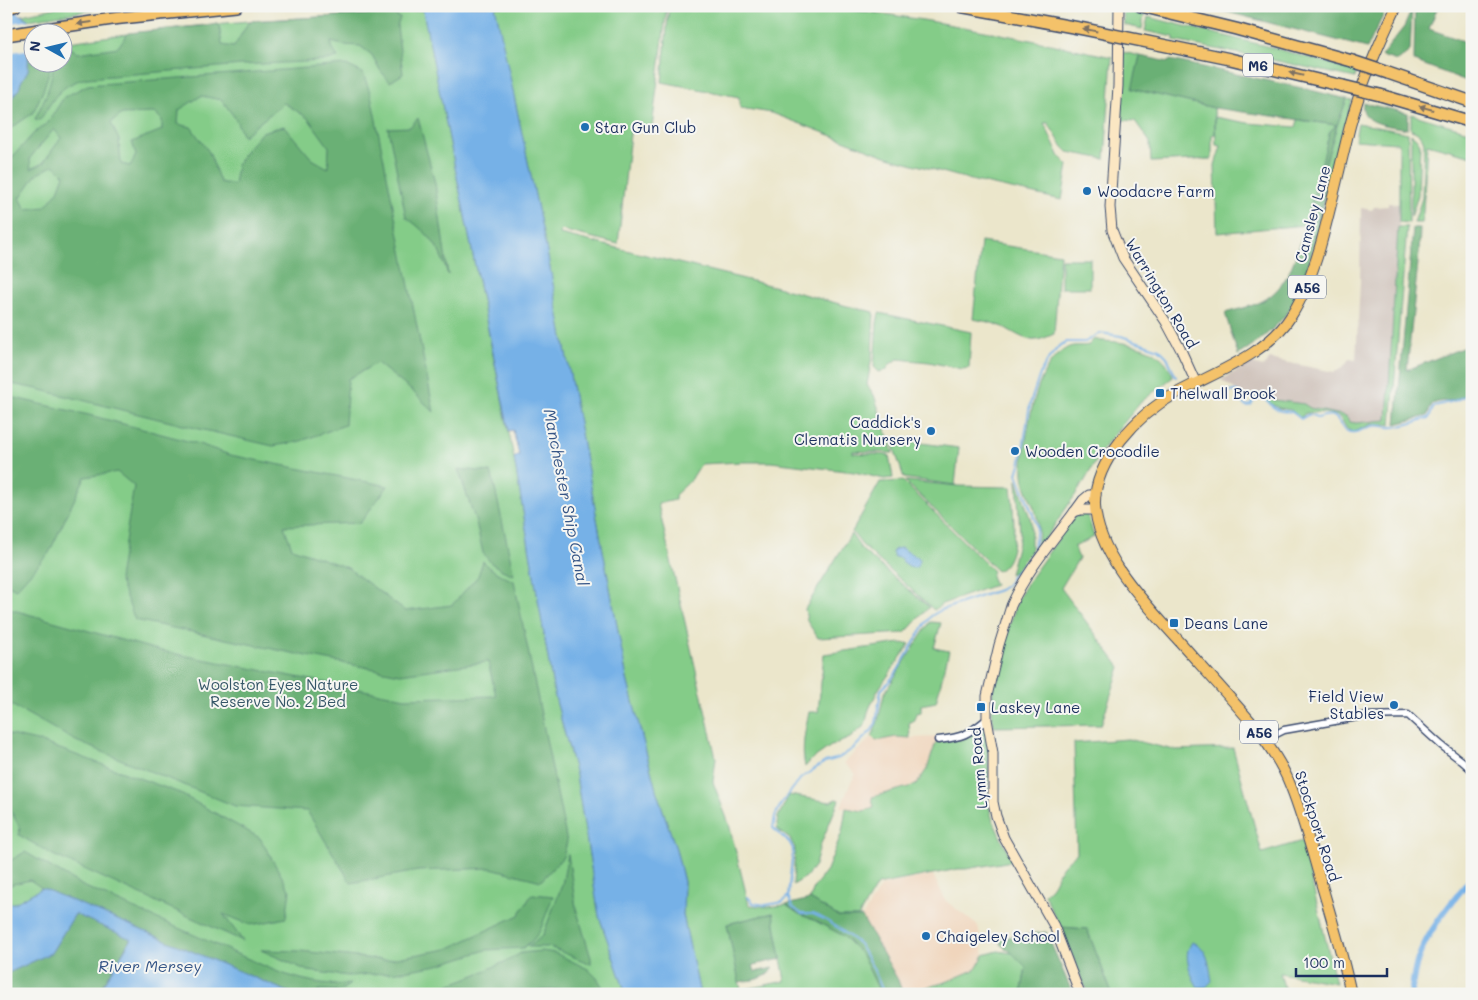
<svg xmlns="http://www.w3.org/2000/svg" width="1478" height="1000" font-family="Mali,sans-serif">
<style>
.built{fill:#f0d5bc}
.industrial{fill:#cec1b9}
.green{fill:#84cc88;stroke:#507e73;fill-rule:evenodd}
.forest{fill:#6bb074;stroke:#437069;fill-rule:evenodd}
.water{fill:#76b1e7;stroke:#4870a2}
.pier{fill:#ebe6cb}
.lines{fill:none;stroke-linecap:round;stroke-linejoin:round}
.stream{stroke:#76b1e7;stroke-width:2}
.canal{stroke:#76b1e7;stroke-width:6}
.street-casing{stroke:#3a4a6e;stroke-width:9}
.secondary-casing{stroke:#3a4a6e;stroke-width:11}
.primary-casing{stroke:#3a4a6e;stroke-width:12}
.highway-casing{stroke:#3a4a6e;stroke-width:14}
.street{stroke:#fff;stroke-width:6}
.secondary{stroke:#fbe7c3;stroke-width:9}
.primary{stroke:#f4c26a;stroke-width:10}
.highway{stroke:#f4c26a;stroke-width:11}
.highway-bridge-casing{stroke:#3a4a6e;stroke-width:14;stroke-linecap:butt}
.highway-bridge{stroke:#f4c26a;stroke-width:11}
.oneway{fill:#7d7163}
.poi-dot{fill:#1f6fb2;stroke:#f6f6f2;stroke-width:2}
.labels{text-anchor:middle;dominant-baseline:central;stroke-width:4;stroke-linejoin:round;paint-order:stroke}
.shield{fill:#f6f6f2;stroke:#5d6b8a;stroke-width:1}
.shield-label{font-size:14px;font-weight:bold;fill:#1b2f5e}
.poi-label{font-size:15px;fill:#1b2f5e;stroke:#f6f6f2;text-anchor:start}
.street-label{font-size:15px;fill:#1b2f5e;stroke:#f6f6f2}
.park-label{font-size:15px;fill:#355668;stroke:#f6f6f2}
.water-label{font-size:16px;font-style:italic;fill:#365687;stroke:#f6f6f2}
</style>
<rect width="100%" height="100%" fill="#f6f6f2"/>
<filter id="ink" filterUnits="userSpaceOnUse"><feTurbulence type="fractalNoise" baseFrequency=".02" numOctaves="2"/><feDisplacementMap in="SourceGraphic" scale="10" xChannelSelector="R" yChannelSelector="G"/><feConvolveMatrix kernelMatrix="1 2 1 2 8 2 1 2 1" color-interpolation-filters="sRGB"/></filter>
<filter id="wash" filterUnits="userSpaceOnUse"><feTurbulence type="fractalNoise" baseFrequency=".0096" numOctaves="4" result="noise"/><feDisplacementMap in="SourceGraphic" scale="20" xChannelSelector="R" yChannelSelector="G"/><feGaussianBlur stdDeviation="1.12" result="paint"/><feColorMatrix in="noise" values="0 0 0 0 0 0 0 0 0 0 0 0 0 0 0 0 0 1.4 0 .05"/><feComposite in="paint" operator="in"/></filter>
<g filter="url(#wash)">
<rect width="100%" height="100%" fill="#ebe6cb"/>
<g class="built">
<path d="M872,737L876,741L896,737L910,738L939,737L927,769L916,785L873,797L874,808L863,811L841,807L851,782L856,774L844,763Z"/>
<path d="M933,875L946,901L978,926L984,955L976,969L946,982L903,994L898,980L862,917L881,886Z"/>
</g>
<path class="industrial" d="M1388,203L1400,204L1387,420L1356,423L1350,422L1345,416L1310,408L1304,404L1274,400L1256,392L1250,399L1221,380L1250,363L1263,367L1270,359L1334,372L1343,367L1349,359L1356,360L1360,282L1361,208L1372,210L1374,207L1388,206Z"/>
<g class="green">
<path d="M64,6H93V10L29,20L22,15Z"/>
<path d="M517,6H667L652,128L631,125L618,244L561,230L560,234L777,287L847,306L874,312L872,356L867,385L874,395L893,453L853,451V453L889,455L893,478L884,479L854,472L771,462H741L701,464L691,480L675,495V500L658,504L716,758L713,782L729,824L749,905L768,907L786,905L799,914L814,920L842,935L862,955L881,994H700L683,915L684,882L676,849L656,790L627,679L547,252L495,7ZM773,913L785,981L741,990L727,924Z"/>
<path d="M669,6C736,6 803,4 870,12C951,23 1032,40 1112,57L1105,159L1068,152L1063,147L1048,123H1044L1060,157L1068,165L1062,200L975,181L888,157L772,113L740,108L739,97L662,82Z"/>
<path d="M423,10L514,458L554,693L576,775L599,916L626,994H564L561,990L457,994H293L42,888L15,903L6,904V106L19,89L21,82L28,70L29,50H32V62H62L63,45H67L69,42C129,33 189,26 249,21C307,17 365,16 423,10Z"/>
<path d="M1123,11L1144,15L1142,29L1124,25Z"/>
<path d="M1148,17L1274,48L1357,71L1355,78L1268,59L1174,41V37L1145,31Z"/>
<path d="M1123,52L1140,56L1133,89L1214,108L1215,134L1212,135V159L1151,162L1150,142L1135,121L1121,120Z"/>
<path d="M1347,99L1352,100L1335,157L1317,234L1303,233L1305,225L1217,233L1215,165L1221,146L1216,145L1215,117L1248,123L1296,127L1298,120L1337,125ZM1337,125L1324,168L1331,169L1318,220H1311L1306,224L1330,131Z"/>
<path d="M1411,114L1472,132V156L1427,144L1423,212L1421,223H1414L1422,198L1424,143C1422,136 1418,132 1411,130Z"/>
<path d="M1358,123L1408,133L1409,223L1399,222V144L1397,143L1355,140Z"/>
<path d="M1411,134L1416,138L1420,144L1418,195L1411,217Z"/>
<path d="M1398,227H1407L1391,425L1386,424H1373L1353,432L1347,429C1344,425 1342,418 1337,416C1332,413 1310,411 1304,414C1303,415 1303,416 1302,417H1299L1291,410L1279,408L1271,404L1263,395L1274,400L1304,404L1310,408L1346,416L1350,422L1356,423L1387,420Z"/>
<path d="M981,242L1060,254L1054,334C1047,337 1039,341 1031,340C1021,338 1013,332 1005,328C995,323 984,321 973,319Z"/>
<rect x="1061" y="259" width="29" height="29"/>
<path d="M879,313L971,332L969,368L962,369L929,362L898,359L891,363L886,370L879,372L874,367L877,323Z"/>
<path d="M1094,339C1102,342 1109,341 1117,342C1135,345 1154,348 1166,363C1169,368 1172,371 1173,377L1141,402L1104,447L1084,482L1037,551C1038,540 1040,528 1037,517C1033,502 1024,489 1023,474C1022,465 1024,455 1025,447C1030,416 1037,364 1067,348C1074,344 1080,347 1089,345Z"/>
<path d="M891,439L959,448L955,485L904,478Z"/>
<path d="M1017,480L1031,521V548L1029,553L1014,572L1010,574L1020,535Z"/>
<path d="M903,481L993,571L991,576L995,585L942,604L934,610L862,545L852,532L880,482Z"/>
<path d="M905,481H908L958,486L1011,487C1013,508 1021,560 997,571Z"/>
<path d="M1087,512L1094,537L1074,547L1079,558L1061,588L1120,667L1101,725L994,727C991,710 992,696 994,680H997L998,677L995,676L1005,639L1019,597L1031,577L1077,513Z"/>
<path d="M851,534L862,550L929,607L905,633L818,638L807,621L805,609Z"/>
<path d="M930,622L941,623L934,648L949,651L936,702L921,705V712L917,713L913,721L909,722L910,738L896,737L876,741L872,737L878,721L884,694Z"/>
<path d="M900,643L910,644L878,690L869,709L865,725L850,738L831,746L811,760L805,767C801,748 805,730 809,712H818L824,654Z"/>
<path d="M979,729H986L989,754L988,803L993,821L1012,861L966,869H958L877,885L858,917H839L810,899L814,887L827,870L842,832L846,808L863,811L874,808L872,797L916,785L927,769L936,742L963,739Z"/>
<path d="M1128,739L1174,750L1233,748L1262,853L1302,841L1336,983L1280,973L1286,994H1207L1206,990L1198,994H1112L1087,929L1060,927L1044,894C1057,884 1054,879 1062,867C1066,862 1072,857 1077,853L1074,743Z"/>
<path d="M789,795L830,802L836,799L839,800L820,846L815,865L806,877L793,885L795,848L790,839L778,830L777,824L778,817Z"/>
<path d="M998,951L1012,953L1026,967L1022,990V994H923L920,989L946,982L976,969L984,955Z"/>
</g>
<g class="forest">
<path d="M1204,6H1388L1367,48Z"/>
<path d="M1415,6H1438L1429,29L1472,44V83L1414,61Z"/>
<path d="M1412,9L1410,51L1397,61L1381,56L1404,27Z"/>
<path d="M391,13L400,18L397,26L403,74L390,82L380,70L372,55L360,46L343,45L331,42L333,50L338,57L322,61L242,65L87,78C59,85 55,97 40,120L35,119L47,93L55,63L62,62L63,45H67L78,53L118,47L128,33L219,24L222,45L234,47L249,21Z"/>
<path d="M29,50H32V62L52,63L43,91L33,113L7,131L6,106L19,89L21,82L28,70Z"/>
<path d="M1140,56L1169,62L1170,60L1302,88L1347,99L1337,125L1324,167L1331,169L1318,221L1311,220L1306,225L1330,131L1337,125L1214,108L1132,89Z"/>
<path d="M346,65L363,73L371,95L434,412L412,391L377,363L348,379L345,425L298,442L273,446L191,427L37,389L6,383V164L35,132L47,124L64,97L88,85ZM201,96L222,100L235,118L243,136L284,103L308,118L329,147L328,168L312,159L284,126L262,132L248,148L237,165L234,185L220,182L209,152L191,127L178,124L179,110ZM155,113L162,120V130L132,142L136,155L130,166L121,164L119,140L111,123L122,114ZM54,129L61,138L43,163L31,169L30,158ZM54,165L64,175L58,191L45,207L26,209L20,198L36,175Z"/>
<path d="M1363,103L1408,113V129C1393,126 1359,125 1363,103Z"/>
<path d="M418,118L435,183L448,275C438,244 432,237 406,217L388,128L410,127Z"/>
<path d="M1413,228H1420L1419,253L1407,370L1472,344V392L1454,400L1438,402L1432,404L1427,416L1396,424Z"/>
<path d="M1303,233L1317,234C1311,256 1306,278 1296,298C1284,323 1261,340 1238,355L1225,313C1238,309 1251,307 1262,301C1287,289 1296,257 1303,233Z"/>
<path d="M6,396L93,416L199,444L230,455L388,486L360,523L284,526L292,548L348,568L405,611L452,605L478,576L483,561C492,571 502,576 514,581L567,842L563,857L541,881L491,868L418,871L351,883L307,811L235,806L76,741L6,702V608L161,651L405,698L496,696L488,662L400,674L287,652L135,620L119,579L134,486L117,472L85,477L49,553L16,589L6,584Z"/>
<path d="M458,469L490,472L492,475L514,575L502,570L491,563L483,553L476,522Z"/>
<path d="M6,734L41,742L177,792L260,838L290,891L286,918L251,925L223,914L243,941L53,855L19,835L20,828L6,802Z"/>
<path d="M25,852L83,886L278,972C302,980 325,986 350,984L341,991L318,990L321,994H293L42,888L30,880L13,884L6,887V863Z"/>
<path d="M568,854L576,908L591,958V964L549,947H528L534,943L543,935L562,885Z"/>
<path d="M532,894L553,896L540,931L532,941L523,948L486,950L438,965L398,972L349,976L308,971L261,950L300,951L385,960L447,949L519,915Z"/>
<path d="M810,899L839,917H862L898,980L903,994L920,989L923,994H881L862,955L842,935L814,920L799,914L786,905Z"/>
<path d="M773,913L781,959L753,965L755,972L773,968C767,980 751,980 739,982L727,924Z"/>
<path d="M75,914L131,938L102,987L121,994H6V974L51,953Z"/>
<path d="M1060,927L1087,929L1112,994H1088Z"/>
<path d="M1046,932L1070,987L1073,994H1022V990L1026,967L1012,953L1000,944L1002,938Z"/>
<path d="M542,951L555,953L588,969L597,978L607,994H564L561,990L412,994L446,986L475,975L509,960L521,953Z"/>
</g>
<g class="water">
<path d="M6,6L29,20L28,70L21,82L19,89L6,106Z"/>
<path d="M422,6H495L547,252L627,679L656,790L676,849L684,882L683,915L700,994H626L599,916L576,775L554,693L514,458L519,455L513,430L509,431Z"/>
<path d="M901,548L920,559L917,567L912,568L903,562L901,558L894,557L892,552L895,549Z"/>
<path d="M42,888L293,994H121L102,988L131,939L75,914L51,953L6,974V904L15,903Z"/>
<path d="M1192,942C1209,947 1209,966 1212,981L1206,987H1198C1192,978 1185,961 1188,950C1189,947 1191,945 1192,942Z"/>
</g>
<path class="pier" d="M31,20V49L6,53V24Z"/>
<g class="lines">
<g class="stream">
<path d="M1194,392C1214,406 1218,391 1236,391L1239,394L1243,404L1247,406L1251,405L1258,394L1264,397L1273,407L1281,411L1292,412L1301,419C1308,414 1310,413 1318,418C1336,412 1336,417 1346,431C1357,435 1363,428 1373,426C1380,424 1386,428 1393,427C1405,426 1417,421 1429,418L1434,406L1454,401L1472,393"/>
<path d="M788,896L792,907L802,914H813L822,918L840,929L859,944L873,968L884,994"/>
<path d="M748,897L753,903L766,905L783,902L788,896L793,849L790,843L773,828L775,816L781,804L801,778L825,762L839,758L854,748L872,730L876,723L881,690L888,683L898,670L925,624L931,616L941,610L999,590L1007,585L1013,575L1028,560L1034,550L1037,527L1035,520L1017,474L1021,461L1030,404L1040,374L1049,358L1060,345L1067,342H1085L1100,333L1121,336L1159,349L1167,357L1176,377"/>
</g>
<path class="canal" d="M1411,994C1413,982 1414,970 1418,959C1429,928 1452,902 1472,877"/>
</g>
</g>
<g filter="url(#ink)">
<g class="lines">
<defs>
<g id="street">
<path d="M1266,739L1284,730L1363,716L1408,715L1441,745L1462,761L1472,770"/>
<path d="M938,740C964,737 967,735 987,719"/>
</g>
<g id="secondary">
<path d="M1119,6L1118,86L1110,207L1112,230L1123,258L1166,322L1181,350L1196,383"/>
<path d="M1074,512L1081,510H1095"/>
<path d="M1080,994L1054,926L1004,838L996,816L993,802V753L987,719V696L999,645L1011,606C1028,567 1059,534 1083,500L1089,495H1096"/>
</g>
<path id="primary" d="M1351,994C1343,955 1331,917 1320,879C1311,848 1303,817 1291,787C1282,763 1267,742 1251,722C1228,695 1204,669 1180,642C1148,606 1097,556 1095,505C1094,481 1107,458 1121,440C1136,421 1153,406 1175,394C1213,373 1267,355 1291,316C1305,294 1313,271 1320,247C1331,207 1340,166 1350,126C1361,84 1378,45 1397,6"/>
<g id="highway">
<path d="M1141,6L1236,29L1352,61"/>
<path d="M6,8L15,6"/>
<path d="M6,35L112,19L236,6"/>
<path d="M1172,47L1230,59L1343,86"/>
<path d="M1388,73L1472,102"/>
<path d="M1380,95L1472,122"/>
</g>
</defs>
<use href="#street" class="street-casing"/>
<use href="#secondary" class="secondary-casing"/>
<use href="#primary" class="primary-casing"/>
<use href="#highway" class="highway-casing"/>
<use href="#street" class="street"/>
<use href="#secondary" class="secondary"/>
<use href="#primary" class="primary"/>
<use href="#highway" class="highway"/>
<defs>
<g id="highway-bridge">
<path d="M959,6L1084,29L1172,47"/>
<path d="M1352,61L1388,73"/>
<path d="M1343,86L1380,95"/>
</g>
</defs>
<use href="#highway-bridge" class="highway-bridge-casing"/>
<use href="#highway-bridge" class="highway-bridge"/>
</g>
<defs><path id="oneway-solid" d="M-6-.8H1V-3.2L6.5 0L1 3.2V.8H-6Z" transform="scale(1.25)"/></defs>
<g class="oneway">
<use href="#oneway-solid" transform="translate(84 23) rotate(172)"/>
<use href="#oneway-solid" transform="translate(1090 30) rotate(-168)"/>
<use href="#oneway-solid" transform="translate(1296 74) rotate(-167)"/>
<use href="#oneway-solid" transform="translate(1426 108) rotate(-164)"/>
</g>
</g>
<g class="poi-dot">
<circle cx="585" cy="127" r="5"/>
<circle cx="1087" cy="191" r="5"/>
<rect x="1155" y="388" width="10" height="10" rx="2.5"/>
<circle cx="931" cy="431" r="5"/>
<circle cx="1015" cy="451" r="5"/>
<rect x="1169" y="618" width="10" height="10" rx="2.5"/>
<circle cx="1394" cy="705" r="5"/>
<rect x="976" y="702" width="10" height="10" rx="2.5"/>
<circle cx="926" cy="936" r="5"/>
</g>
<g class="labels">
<g class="shield">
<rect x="1243" y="53.5" width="30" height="23" rx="4"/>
<rect x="1288" y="275.5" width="38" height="23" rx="4"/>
<rect x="1240" y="720.5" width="38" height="23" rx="4"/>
</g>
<g class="shield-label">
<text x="1258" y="65">M6</text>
<text x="1307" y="287">A56</text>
<text x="1259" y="732">A56</text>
</g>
<g class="poi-label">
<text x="595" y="127">Star Gun Club</text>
<text x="1097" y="191">Woodacre Farm</text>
<text x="1170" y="393">Thelwall Brook</text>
<text x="921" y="422" text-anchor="end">Caddick's<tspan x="921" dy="17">Clematis Nursery</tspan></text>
<text x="1025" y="451">Wooden Crocodile</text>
<text x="1184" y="623">Deans Lane</text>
<text x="1384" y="696" text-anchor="end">Field View<tspan x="1384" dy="17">Stables</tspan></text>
<text x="991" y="707">Laskey Lane</text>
<text x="936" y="936">Chaigeley School</text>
</g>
<g class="street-label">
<text transform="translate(1312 214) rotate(-75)">Camsley Lane</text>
<text transform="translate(1162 293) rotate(59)">Warrington Road</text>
<text transform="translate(978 768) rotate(-95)">Lymm Road</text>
<text transform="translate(1318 826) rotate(72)">Stockport Road</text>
</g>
<g class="park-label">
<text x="278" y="684">Woolston Eyes Nature<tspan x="278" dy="17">Reserve No. 2 Bed</tspan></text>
</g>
<g class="water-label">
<text transform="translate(567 497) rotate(79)">Manchester Ship Canal</text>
<text x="150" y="965">River Mersey</text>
</g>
</g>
<rect width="1478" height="1000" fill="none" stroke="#f6f6f2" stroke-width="25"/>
<g transform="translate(48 48) rotate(278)"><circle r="24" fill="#f6f6f2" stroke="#9ea6b7"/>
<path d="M0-4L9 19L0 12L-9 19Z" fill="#1f6fb2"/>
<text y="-8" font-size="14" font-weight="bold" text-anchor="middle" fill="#1b2f5e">N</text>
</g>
<path d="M1296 968v8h91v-8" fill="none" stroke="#1b2f5e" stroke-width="2.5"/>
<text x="1303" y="968" font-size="15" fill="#1b2f5e" stroke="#f6f6f2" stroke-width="4" paint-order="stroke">100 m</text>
</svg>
